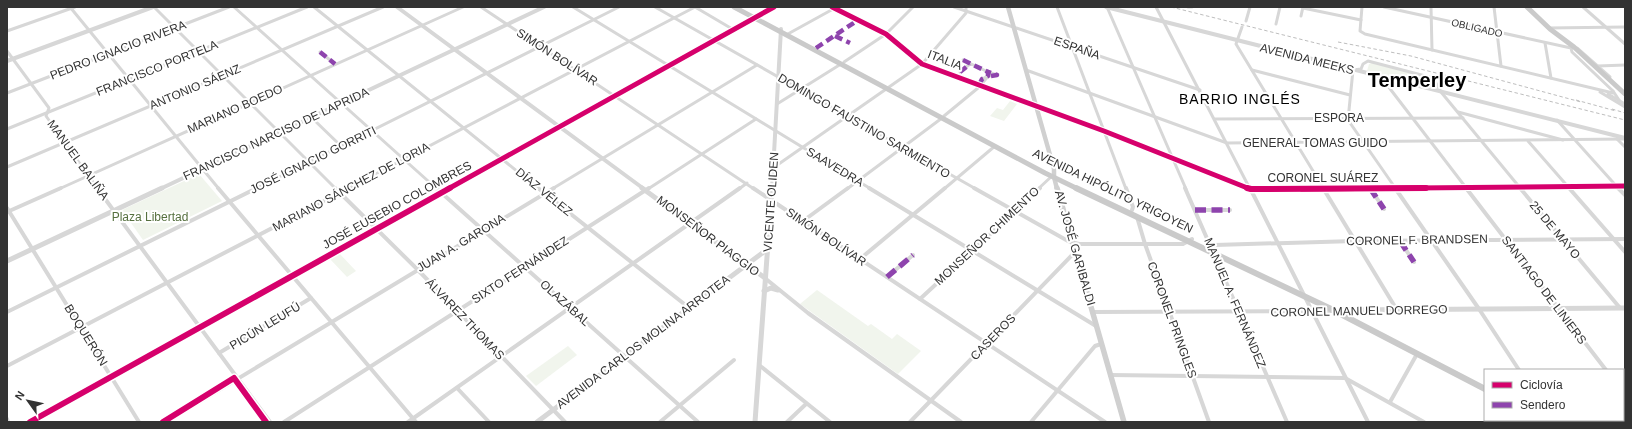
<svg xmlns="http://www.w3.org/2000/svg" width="1632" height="429" font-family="Helvetica,sans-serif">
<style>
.green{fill:#f1f5ed}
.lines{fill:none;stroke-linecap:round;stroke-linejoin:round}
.minor-far1{stroke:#d7d7d7;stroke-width:3}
.minor{stroke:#d7d7d7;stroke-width:4}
.tertiary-far1{stroke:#d7d7d7;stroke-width:4}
.tertiary{stroke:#d7d7d7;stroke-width:5}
.secondary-far1{stroke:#d0d0d0;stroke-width:4.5}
.secondary{stroke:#d0d0d0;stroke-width:5.5}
.primary-far1{stroke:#cacaca;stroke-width:5}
.primary{stroke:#cacaca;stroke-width:6}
.rail{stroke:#bebebe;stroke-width:1;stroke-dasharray:3.5 2.5;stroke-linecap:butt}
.quiet-far1{stroke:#8e44ad;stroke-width:4.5;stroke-dasharray:8 4.5;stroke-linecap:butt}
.quiet{stroke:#8e44ad;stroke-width:5.5;stroke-dasharray:11 5.5;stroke-linecap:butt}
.cycleway-far1-casing{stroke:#fff;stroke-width:7}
.cycleway-casing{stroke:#fff;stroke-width:9}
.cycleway-far1{stroke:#d6006c;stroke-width:5}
.cycleway{stroke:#d6006c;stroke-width:6}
.labels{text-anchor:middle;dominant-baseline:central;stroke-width:4;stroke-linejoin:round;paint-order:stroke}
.far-street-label{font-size:10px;fill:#333;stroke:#fff}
.street-label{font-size:12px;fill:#333;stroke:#fff}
.park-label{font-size:12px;fill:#56703f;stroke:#fff}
.quarter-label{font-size:14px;letter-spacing:1px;fill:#000;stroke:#fff}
.town-label{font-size:20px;font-weight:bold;fill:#000;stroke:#fff}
</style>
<rect width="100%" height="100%" fill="#fff"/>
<g class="green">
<path d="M1372,63L1431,78L1436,89L1367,71L1369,64Z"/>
<path d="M1010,101L1017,104L1004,121L990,116L997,108L1003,110Z"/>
<path d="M199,174L222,201L143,240L122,210Z"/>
<path d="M339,253L356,271L347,277L330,259Z"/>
<path d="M817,290L868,326L871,324L892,339L897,334L921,351L898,374L800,304Z"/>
<path d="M568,346L577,355L536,386L526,376Z"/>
</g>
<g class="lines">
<g class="minor-far1">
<path d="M70,7L219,189"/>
<path d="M154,7L336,189"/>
<path d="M234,7L437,189"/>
<path d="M314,7L539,189"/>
<path d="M481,7L754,189"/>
<path d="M573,7L871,189"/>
<path d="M655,7L976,189"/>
<path d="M695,7L734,30"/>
<path d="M832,7L886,34L922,64L1104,131L1250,189"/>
<path d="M954,7L1200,90"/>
<path d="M1057,7L1126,189"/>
<path d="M1107,7L1186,189"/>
<path d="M1156,7L1250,189"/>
<path d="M1188,7H1192"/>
<path d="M1362,7L1360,31L1365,34L1613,93V91"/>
<path d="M1384,7L1571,48L1572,52L1613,91L1619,100"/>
<path d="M1431,7L1432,50"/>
<path d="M1494,7L1501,66"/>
<path d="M1583,7L1625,44"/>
<path d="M1303,8L1361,20"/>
<path d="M1301,16L1303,7"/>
<path d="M1246,21L1250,7"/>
<path d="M1276,24L1280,7"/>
<path d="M1242,27L1236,44L1324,189"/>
<path d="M1548,28L1625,27"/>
<path d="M7,31L75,7"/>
<path d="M786,35L835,8"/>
<path d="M1545,43L1551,78"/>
<path d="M1577,48L1610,77"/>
<path d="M7,51L49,108L46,116L98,189"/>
<path d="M320,52L335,64"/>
<path d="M963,60L988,72"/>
<path d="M844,62L886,34L913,7"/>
<path d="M1598,66L1625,65"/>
<path d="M1026,70L1227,143L1625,139"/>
<path d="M1252,70L1350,95"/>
<path d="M960,72L970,64"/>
<path d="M1381,77L1467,189"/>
<path d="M979,85L982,79L988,76V72L997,75L991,76"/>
<path d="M1600,92L1625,107"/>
<path d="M7,93L229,7"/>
<path d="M1608,94L1625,104"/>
<path d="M777,104L841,64"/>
<path d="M1458,112L1563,140"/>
<path d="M944,116L978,88L991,73"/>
<path d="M312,118L341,146"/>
<path d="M1215,119L1463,118"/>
<path d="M1557,120L1619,189"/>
<path d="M7,129L307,7"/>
<path d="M1617,139L1625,147"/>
<path d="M1528,141L1570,189"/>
<path d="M7,167L383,7"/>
<path d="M773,168L922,64L966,13V7"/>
<path d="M59,189L463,7"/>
<path d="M255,189L619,7"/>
<path d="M347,189L695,7"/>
<path d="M552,189L757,65"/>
<path d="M648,189L756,119"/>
<path d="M739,189L747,183"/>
<path d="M847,189L942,118"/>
<path d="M944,189L995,146"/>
<path d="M1038,189L1052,176"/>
<path d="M1301,189L1625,186"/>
<path d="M1396,189L1348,120L1353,70L1361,69L1363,64L1368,61L1433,78L1441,92L1521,189"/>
</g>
<g class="minor">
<path d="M97,188L270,422"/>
<path d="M218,188L416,422"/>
<path d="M335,188L417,269L565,422"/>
<path d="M436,188L698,422"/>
<path d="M538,188L688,307"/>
<path d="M753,188L1105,422"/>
<path d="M869,188L1096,326"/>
<path d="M974,188L1068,241L1079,244H1183L1192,239"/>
<path d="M1126,188L1133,207L1132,210"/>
<path d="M1185,188L1287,422"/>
<path d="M1247,188L1251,189L1426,188"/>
<path d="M1250,188L1368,422"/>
<path d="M1323,188L1397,310"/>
<path d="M1370,188L1384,209"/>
<path d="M1395,188L1479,309L1519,370"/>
<path d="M1466,188L1606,370"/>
<path d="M1520,188L1620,308"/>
<path d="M1569,188L1625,252"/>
<path d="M1618,188L1625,195"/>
<path d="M7,208L139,422"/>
<path d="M1195,210H1230"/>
<path d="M7,212L61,188"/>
<path d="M1137,217L1145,244L1209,422"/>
<path d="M803,221L848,188"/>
<path d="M1400,241L1414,262"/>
<path d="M1212,248L1215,245L1355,241L1625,239"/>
<path d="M860,259L945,188"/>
<path d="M887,277L913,255"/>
<path d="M766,279L808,313L961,422"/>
<path d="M920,299L1040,188"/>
<path d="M7,312L257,188"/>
<path d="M1093,312L1332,311"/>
<path d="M219,353L311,298"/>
<path d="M759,365L830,422"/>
<path d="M7,366L349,188"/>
<path d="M1623,374H1625"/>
<path d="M1110,375L1345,378L1424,422"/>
<path d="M457,388L489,422"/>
<path d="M1623,392L1625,395"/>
<path d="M1390,402L1417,354"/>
<path d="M7,419L8,422"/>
<path d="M166,422L554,188"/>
<path d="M284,422L649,188"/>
<path d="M408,422L740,188"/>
<path d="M660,422L734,360"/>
<path d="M787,422L806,404"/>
<path d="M910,422L1075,252"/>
<path d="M1031,422L1095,346L1101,344"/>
<path d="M1487,422L1488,420"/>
</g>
<g class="tertiary-far1">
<path d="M397,7L644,189"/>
<path d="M1106,7L1625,138"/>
<path d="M7,61L153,7"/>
<path d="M160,189L544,7"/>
<path d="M448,189L774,7"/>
<path d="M772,189L781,29"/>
</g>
<g class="tertiary">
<path d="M642,188L765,278"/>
<path d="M7,261L162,188"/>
<path d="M764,291L771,288L778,290"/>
<path d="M1342,310L1625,308"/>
<path d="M30,422L450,188"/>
<path d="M537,422L769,248"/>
<path d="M755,422L772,188"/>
</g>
<path class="secondary-far1" d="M1008,7L1054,169V177L1057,189"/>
<path class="secondary" d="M1057,188L1124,422"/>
<g class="primary-far1">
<path d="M734,7L1045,173L1078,189"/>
<path d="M1527,7L1550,29L1574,47L1625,94"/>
</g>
<g class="primary">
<path d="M1076,188L1329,308L1485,389"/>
<path d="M1544,420L1547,422"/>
<path d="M1552,420L1556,422"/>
</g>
<g class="rail">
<path d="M1171,7L1625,120"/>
<path d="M1338,42L1411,56L1581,102"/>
<path d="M1576,100L1616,111"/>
<path d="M1612,109L1625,113"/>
</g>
<g class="quiet-far1">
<path d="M835,36L850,43"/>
<path d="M816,48L858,20"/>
<path d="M320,52L335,64"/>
<path d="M963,60L988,72"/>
<path d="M960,72L970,64"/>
<path d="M979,85L982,79L988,76V72L997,75L991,76"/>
</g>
<g class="quiet">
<path d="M1370,188L1384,209"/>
<path d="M1195,210H1230"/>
<path d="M1400,241L1414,262"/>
<path d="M887,277L913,255"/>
</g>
<defs>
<g id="cycleway-far1">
<path d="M832,7L886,34L922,64L1104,131L1250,189"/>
<path d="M448,189L774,7"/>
<path d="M1301,189L1625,186"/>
</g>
<g id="cycleway">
<path d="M1247,188L1251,189L1426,188"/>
<path d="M30,422L450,188"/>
<path d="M163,422L234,378L266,422"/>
</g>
</defs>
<use href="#cycleway-far1" class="cycleway-far1-casing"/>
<use href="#cycleway" class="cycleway-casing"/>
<use href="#cycleway-far1" class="cycleway-far1"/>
<use href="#cycleway" class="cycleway"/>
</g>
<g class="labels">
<g class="far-street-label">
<text transform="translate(1477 28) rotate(13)">OBLIGADO</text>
</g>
<g class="street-label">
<text transform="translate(1077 48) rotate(19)">ESPAÑA</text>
<text transform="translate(118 50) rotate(-21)">PEDRO IGNACIO RIVERA</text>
<text transform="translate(557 57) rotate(33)">SIMÓN BOLÍVAR</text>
<text transform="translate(1307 59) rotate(14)">AVENIDA MEEKS</text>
<text transform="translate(945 60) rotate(21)">ITALIA</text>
<text transform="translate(157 68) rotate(-22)">FRANCISCO PORTELA</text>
<text transform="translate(195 87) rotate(-23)">ANTONIO SÁENZ</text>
<text transform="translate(235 109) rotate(-24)">MARIANO BOEDO</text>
<text x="1339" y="118">ESPORA</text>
<text transform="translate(864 126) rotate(30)">DOMINGO FAUSTINO SARMIENTO</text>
<text transform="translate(276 134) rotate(-25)">FRANCISCO NARCISO DE LAPRIDA</text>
<text x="1315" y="143">GENERAL TOMAS GUIDO</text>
<text transform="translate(78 160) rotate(54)">MANUEL BALIÑA</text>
<text transform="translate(313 160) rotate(-26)">JOSÉ IGNACIO GORRITI</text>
<text transform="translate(835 167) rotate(31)">SAAVEDRA</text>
<text x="1323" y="178">CORONEL SUÁREZ</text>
<text transform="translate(351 187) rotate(-28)">MARIANO SÁNCHEZ DE LORIA</text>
<text transform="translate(1113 191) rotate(26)">AVENIDA HIPÓLITO YRIGOYEN</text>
<text transform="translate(544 192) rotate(39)">DÍAZ VÉLEZ</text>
<text transform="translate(771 202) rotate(-86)">VICENTE OLIDEN</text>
<text transform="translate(397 205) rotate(-29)">JOSÉ EUSEBIO COLOMBRES</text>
<text transform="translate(1555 230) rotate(50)">25 DE MAYO</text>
<text transform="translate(708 236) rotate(37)">MONSEÑOR PIAGGIO</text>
<text transform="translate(987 236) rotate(-43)">MONSEÑOR CHIMENTO</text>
<text transform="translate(826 237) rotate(34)">SIMÓN BOLÍVAR</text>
<text transform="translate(1417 240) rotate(-1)">CORONEL F. BRANDSEN</text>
<text transform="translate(461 243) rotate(-31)">JUAN A. GARONA</text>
<text transform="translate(1075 248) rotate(74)">AV. JOSÉ GARIBALDI</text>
<text transform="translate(520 270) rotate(-33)">SIXTO FERNÁNDEZ</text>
<text transform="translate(1544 290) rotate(53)">SANTIAGO DE LINIERS</text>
<text transform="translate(565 303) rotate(42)">OLAZÁBAL</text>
<text transform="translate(1235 303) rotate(67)">MANUEL A. FERNÁNDEZ</text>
<text transform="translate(1359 311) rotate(-1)">CORONEL MANUEL DORREGO</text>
<text transform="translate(465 319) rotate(46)">ÁLVAREZ THOMAS</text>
<text transform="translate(1172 320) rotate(70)">CORONEL PRINGLES</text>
<text transform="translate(265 326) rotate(-31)">PICÚN LEUFÚ</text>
<text transform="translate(86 335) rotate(58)">BOQUERÓN</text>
<text transform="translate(993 337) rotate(-46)">CASEROS</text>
<text transform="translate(643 342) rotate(-37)">AVENIDA CARLOS MOLINA ARROTEA</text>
</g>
<g class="park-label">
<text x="150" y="217">Plaza Libertad</text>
</g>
<g class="quarter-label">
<text x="1240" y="99">BARRIO INGLÉS</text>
</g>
<g class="town-label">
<text x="1417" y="80">Temperley</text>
</g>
</g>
<rect width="1632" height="429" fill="none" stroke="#333333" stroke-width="16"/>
<rect x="1484" y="369" width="140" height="52" fill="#ffffff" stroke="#adadad"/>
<rect x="1492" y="382" width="20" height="6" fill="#d6006c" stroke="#adadad"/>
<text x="1520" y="389" font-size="12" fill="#333333">Ciclovía</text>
<rect x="1492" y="402" width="20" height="6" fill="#8e44ad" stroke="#adadad"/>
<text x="1520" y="409" font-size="12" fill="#333333">Sendero</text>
<g transform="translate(28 401) rotate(303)" stroke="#ffffff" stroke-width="3" paint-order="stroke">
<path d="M0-3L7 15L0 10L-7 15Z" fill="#333333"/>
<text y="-6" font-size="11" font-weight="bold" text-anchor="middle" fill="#333333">N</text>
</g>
</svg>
